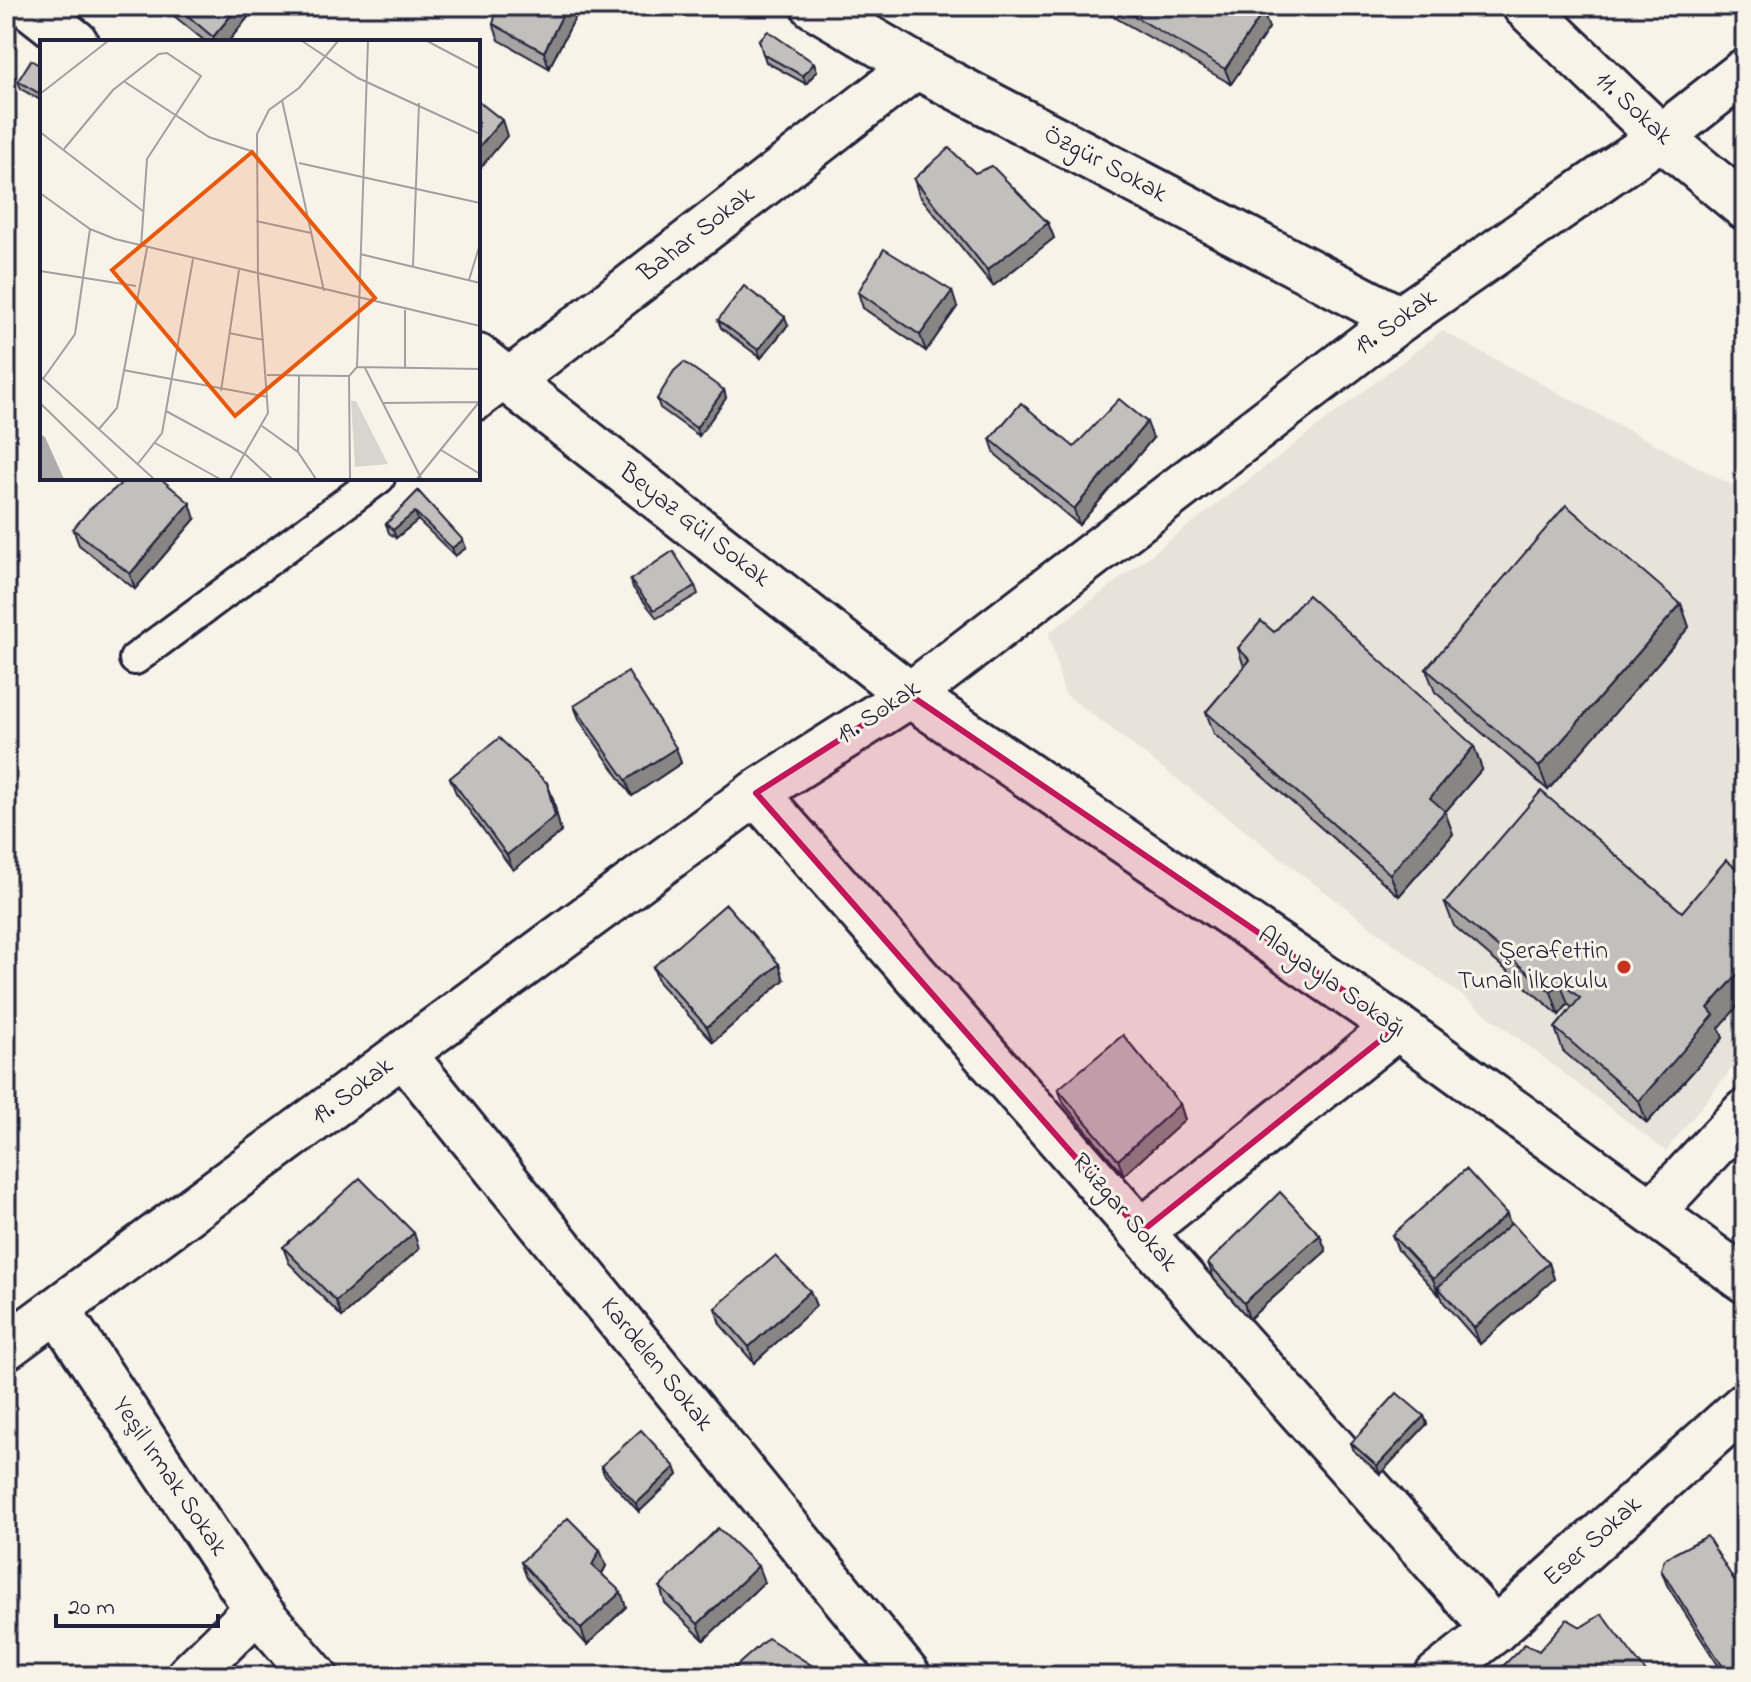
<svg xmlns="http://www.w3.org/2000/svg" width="1751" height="1682" font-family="'Indie Flower',sans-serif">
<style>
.built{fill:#e7e3db}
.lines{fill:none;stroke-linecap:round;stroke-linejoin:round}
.service-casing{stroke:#22223b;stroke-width:36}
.minor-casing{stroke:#22223b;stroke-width:50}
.service{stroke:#f7f3e8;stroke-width:30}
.minor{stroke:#f7f3e8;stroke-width:44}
.wall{fill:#a7a4a3;stroke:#22223b;stroke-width:2}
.shaded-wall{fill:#888684;stroke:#22223b;stroke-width:2}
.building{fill:#c2bfbd;stroke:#22223b;stroke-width:2}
.marked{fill:#c2185b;fill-opacity:0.2;stroke:#c2185b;stroke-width:6;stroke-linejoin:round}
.poi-dot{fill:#c8321e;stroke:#f7f3e8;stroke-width:3}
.labels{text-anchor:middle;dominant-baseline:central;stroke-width:6;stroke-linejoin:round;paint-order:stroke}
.street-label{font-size:26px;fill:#22223b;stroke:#f7f3e8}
.poi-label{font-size:26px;fill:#22223b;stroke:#f7f3e8;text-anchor:end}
.inset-road{fill:none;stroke:#a29fa3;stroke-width:2}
.view{fill:#e8590c;fill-opacity:0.15;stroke:#e8590c;stroke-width:4}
.inset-edge{fill:none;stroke:#22223b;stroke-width:4}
</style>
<rect width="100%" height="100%" fill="#f7f3e8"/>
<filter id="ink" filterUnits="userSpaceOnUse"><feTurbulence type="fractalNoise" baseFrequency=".0125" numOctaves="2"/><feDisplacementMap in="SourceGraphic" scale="16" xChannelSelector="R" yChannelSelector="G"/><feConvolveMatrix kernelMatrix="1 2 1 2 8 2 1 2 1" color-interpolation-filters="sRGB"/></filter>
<g filter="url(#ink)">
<path class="built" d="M1442,331L1745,492V1052L1666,1151L1064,693L1049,633Z"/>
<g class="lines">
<defs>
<g id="service">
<path d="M478,404L509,381"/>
<path d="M135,659L379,478"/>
</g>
<g id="minor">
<path d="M29,6L75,42"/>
<path d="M814,6L916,66L1400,319"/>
<path d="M1525,6L1661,137L1745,207"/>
<path d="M478,357L910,695L1397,1027L1745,1280"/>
<path d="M509,381L916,66"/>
<path d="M756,793L1141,1232L1495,1630"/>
<path d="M404,1055L908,1676"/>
<path d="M1652,1212L1745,1112"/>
<path d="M1141,1232L1397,1027"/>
<path d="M58,1311L257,1609L315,1676"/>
<path d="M6,1347L756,793L910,695L1400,319L1661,137L1745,71"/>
<path d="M189,1676L257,1609"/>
<path d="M1437,1676L1495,1630L1745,1405"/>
</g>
</defs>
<use href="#service" class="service-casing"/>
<use href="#minor" class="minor-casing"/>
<use href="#service" class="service"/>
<use href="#minor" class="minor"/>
</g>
<g class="wall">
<path d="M162,6H257L228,42H206Z"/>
<path d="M581,6L549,68L499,40L493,24Z"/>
<path d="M1100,6H1254L1269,28L1231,84L1102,10Z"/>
<path d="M759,40L814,63L817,71L806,84L766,62Z"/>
<path d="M42,67V101L21,89L18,81Z"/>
<path d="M975,173L1048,223L1054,238L993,286L919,195L914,179Z"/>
<path d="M858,292L957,307L926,351L863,308Z"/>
<path d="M718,320L788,325L761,358L721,328Z"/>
<path d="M724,390L726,398L699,436L660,408L657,399Z"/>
<path d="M1153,438L1079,525L995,454L990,439L1074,447Z"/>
<path d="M418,491L466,548L455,556L418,520L396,538L389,533L386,524Z"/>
<path d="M195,519L135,589L79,545L73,529Z"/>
<path d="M630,580L695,586L698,594L657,618L633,588Z"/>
<path d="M1681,604L1689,627L1548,790L1435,692L1426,669Z"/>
<path d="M1274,632L1482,769L1445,812L1453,834L1399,896L1214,734L1206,712L1244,667L1238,648Z"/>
<path d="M574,706L676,748L681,763L632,796L580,721Z"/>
<path d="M450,778L547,783L553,799L561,832L513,870L456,793Z"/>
<path d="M1445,903L1719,1028L1723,1038L1647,1123L1563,1051L1555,1028L1572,1008L1568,1004L1559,1015L1454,926Z"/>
<path d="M653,967L784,980L713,1042L659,983Z"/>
<path d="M1058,1089L1180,1104L1185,1120L1124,1175L1064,1104Z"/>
<path d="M1510,1225L1549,1263L1554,1279L1480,1344L1444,1303L1440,1294L1439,1295L1398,1250L1392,1235Z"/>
<path d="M1320,1235L1326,1251L1249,1319L1214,1279L1208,1263Z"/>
<path d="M283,1247L419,1249L342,1317L289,1263Z"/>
<path d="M810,1291L816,1306L754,1363L720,1324L715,1308Z"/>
<path d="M1424,1416L1427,1424L1380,1474L1354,1451L1351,1443Z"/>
<path d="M601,1466L675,1467L678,1475L639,1512L604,1474Z"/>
<path d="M521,1562L606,1566L602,1574L626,1607L587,1645L527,1578Z"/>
<path d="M1661,1570L1745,1598V1676H1725L1667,1585Z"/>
<path d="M764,1582L704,1640L665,1603L660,1587Z"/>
</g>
<g class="shaded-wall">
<path d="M239,6H257L228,42H215L213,37Z"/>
<path d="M567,6H581L549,68L544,52Z"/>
<path d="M1263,12L1269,28L1231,84L1225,69Z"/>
<path d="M814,63L817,71L806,84L803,76Z"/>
<path d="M502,120L507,136L478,171V148Z"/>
<path d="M1048,223L1054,238L993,286L987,270Z"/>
<path d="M952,291L957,307L926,351L920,335Z"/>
<path d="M785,317L788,325L761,358L758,350Z"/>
<path d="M724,390L726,398L699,436L696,428Z"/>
<path d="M1147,422L1153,438L1079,525L1074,509Z"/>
<path d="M190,503L195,519L135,589L130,574Z"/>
<path d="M415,512L418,520L396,538L393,530Z"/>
<path d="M463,540L466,548L455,556L452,548Z"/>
<path d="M1681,604L1689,627L1548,790L1539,767Z"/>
<path d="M1474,746L1482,769L1445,812L1453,834L1399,896L1390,874L1430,798Z"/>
<path d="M676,748L681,763L632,796L626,780Z"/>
<path d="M547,783L553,799L561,832L513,870L507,855Z"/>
<path d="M779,964L784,980L713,1042L707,1027Z"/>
<path d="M1745,966V998L1719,1028L1723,1038L1647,1123L1639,1101L1708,1008Z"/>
<path d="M1560,982L1568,1004L1559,1015L1551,992Z"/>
<path d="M1180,1104L1185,1120L1124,1175L1118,1160Z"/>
<path d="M1507,1214L1512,1230L1438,1287L1440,1294L1439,1295L1433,1279Z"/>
<path d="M414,1233L419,1249L342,1317L336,1301Z"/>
<path d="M1320,1235L1326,1251L1249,1319L1244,1303Z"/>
<path d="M1549,1263L1554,1279L1480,1344L1474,1328Z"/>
<path d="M810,1291L816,1306L754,1363L749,1347Z"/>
<path d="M1424,1416L1427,1424L1380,1474L1377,1466Z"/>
<path d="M675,1467L678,1475L639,1512L636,1504Z"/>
<path d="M600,1550L606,1566L598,1580L592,1565Z"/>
<path d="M758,1566L764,1582L704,1640L698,1624Z"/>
<path d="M621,1592L626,1607L587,1645L581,1629Z"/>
</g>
<g class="building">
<path d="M176,6H239L213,37Z"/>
<path d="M498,6H567L544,52L493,24Z"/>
<path d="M1117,6H1254L1263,12L1225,69Z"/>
<path d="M768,31L814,63L803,76L763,54L759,40Z"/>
<path d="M31,60L42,67V95L18,81Z"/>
<path d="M478,101L502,120L478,148Z"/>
<path d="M949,148L975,173L992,166L1048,223L987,270L914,179Z"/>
<path d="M884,249L952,291L920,335L858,292Z"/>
<path d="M744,286L785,317L758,350L718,320Z"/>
<path d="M684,362L724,390L696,428L657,399L674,371Z"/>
<path d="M1119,399L1147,422L1074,509L990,439L1021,403L1074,447Z"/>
<path d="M128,478H160L190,503L130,574L73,529L89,510Z"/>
<path d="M418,491L463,540L452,548L415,512L393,530L386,524Z"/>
<path d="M1566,505L1681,604L1539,767L1426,669Z"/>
<path d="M673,551L695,586L654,610L630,580Z"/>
<path d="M1308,595L1474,746L1430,798L1445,811L1390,874L1206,712L1250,660L1238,648L1261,621L1274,632Z"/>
<path d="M628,672L676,748L626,780L574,706Z"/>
<path d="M499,738L547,783L555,816L507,855L450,778Z"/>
<path d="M1541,791L1682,912L1726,860L1745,876V966L1708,1008L1714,1015L1639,1101L1555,1028L1580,998L1560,982L1551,992L1445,903Z"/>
<path d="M726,904L779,964L707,1027L653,967Z"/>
<path d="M1123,1035L1180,1104L1118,1160L1058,1089Z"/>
<path d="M1466,1169L1507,1214L1433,1279L1392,1235Z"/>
<path d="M360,1178L414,1233L336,1301L283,1247Z"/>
<path d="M1280,1192L1320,1235L1244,1303L1208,1263Z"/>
<path d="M1512,1223L1549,1263L1474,1328L1438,1287Z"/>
<path d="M775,1256L810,1291L749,1347L715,1308Z"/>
<path d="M1397,1393L1424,1416L1377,1466L1351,1443Z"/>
<path d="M641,1430L675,1467L636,1504L601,1466Z"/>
<path d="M568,1518L600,1550L592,1565L621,1592L581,1629L521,1562Z"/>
<path d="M718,1528L758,1566L698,1624L660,1587Z"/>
<path d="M1707,1536L1745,1598V1662L1727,1673L1661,1570L1664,1559Z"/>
<path d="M1602,1614L1649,1676H1505L1502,1667L1525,1644L1539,1651L1567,1619L1581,1627Z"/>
<path d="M768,1638L816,1668L813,1676H725Z"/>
</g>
</g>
<path class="marked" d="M910,695L1397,1027L1141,1232L756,793Z"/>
<circle class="poi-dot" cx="1624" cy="967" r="8"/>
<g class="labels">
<g class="street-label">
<text transform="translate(1633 109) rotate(43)">11. Sokak</text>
<text transform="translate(1105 165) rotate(28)">Özgür Sokak</text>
<text transform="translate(697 235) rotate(-38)">Bahar Sokak</text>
<text transform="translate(1396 323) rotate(-36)">19. Sokak</text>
<text transform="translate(694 526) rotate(38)">Beyaz Gül Sokak</text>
<text transform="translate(879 713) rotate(-34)">19. Sokak</text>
<text transform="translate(1331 983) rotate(35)">Alayayla Sokağı</text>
<text transform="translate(353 1092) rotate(-37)">19. Sokak</text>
<text transform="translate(1124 1213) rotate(49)">Rüzgar Sokak</text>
<text transform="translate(656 1365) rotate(51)">Kardelen Sokak</text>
<text transform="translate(169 1477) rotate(56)">Yeşil Irmak Sokak</text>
<text transform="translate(1593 1542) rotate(-42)">Eser Sokak</text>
</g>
<g class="poi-label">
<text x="1608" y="952">Şerafettin<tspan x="1608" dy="30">Tunalı İlkokulu</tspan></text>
</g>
</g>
<g transform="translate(40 40)">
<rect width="440" height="440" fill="#f7f3e8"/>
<path d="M311,361H316L348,424L315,427Z" fill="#d8d5cf"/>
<path d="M0,394L5,397L24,439H0Z" fill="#aeabad"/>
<path class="inset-road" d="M262,1L318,38L440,94M387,1L440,29M85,42L169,97L214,112M0,54L68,1M242,60L284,251M0,92L104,172M24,109L73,50L119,14L127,13L161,36L107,119L101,207M259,123L440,163M0,153L50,189L75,199L440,286M216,181L271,193M320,214L440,243M373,226L379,63M0,231L96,246M429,240L440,204M365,270V328M189,293L224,300M317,327L328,1M325,328L381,438M83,330L228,357M227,335L309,336L317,327L440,329M0,336L114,439M309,336L310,439M3,339L35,294L50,189M181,351L199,230M0,363L78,439M342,363L439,362M126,371L205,414L232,439M222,386L258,412L276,439M59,389L77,368L107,208M115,403L180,439M401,410L440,434M258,412L259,336M97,425L122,393L153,219M190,439L228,373L218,236L217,94L229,70L259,48L298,1M377,439L440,361"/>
<path class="view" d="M212,112L335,258L195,376L72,230Z"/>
<rect width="440" height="440" class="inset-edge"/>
</g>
<rect width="1751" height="1682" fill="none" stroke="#f7f3e8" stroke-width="32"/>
<rect x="16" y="16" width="1719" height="1650" fill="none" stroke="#22223b" stroke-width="3" filter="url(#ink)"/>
<path d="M56 1614v12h162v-12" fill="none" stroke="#22223b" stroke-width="4"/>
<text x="68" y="1614" font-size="24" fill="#22223b" stroke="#f7f3e8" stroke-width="6" paint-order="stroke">20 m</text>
</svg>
